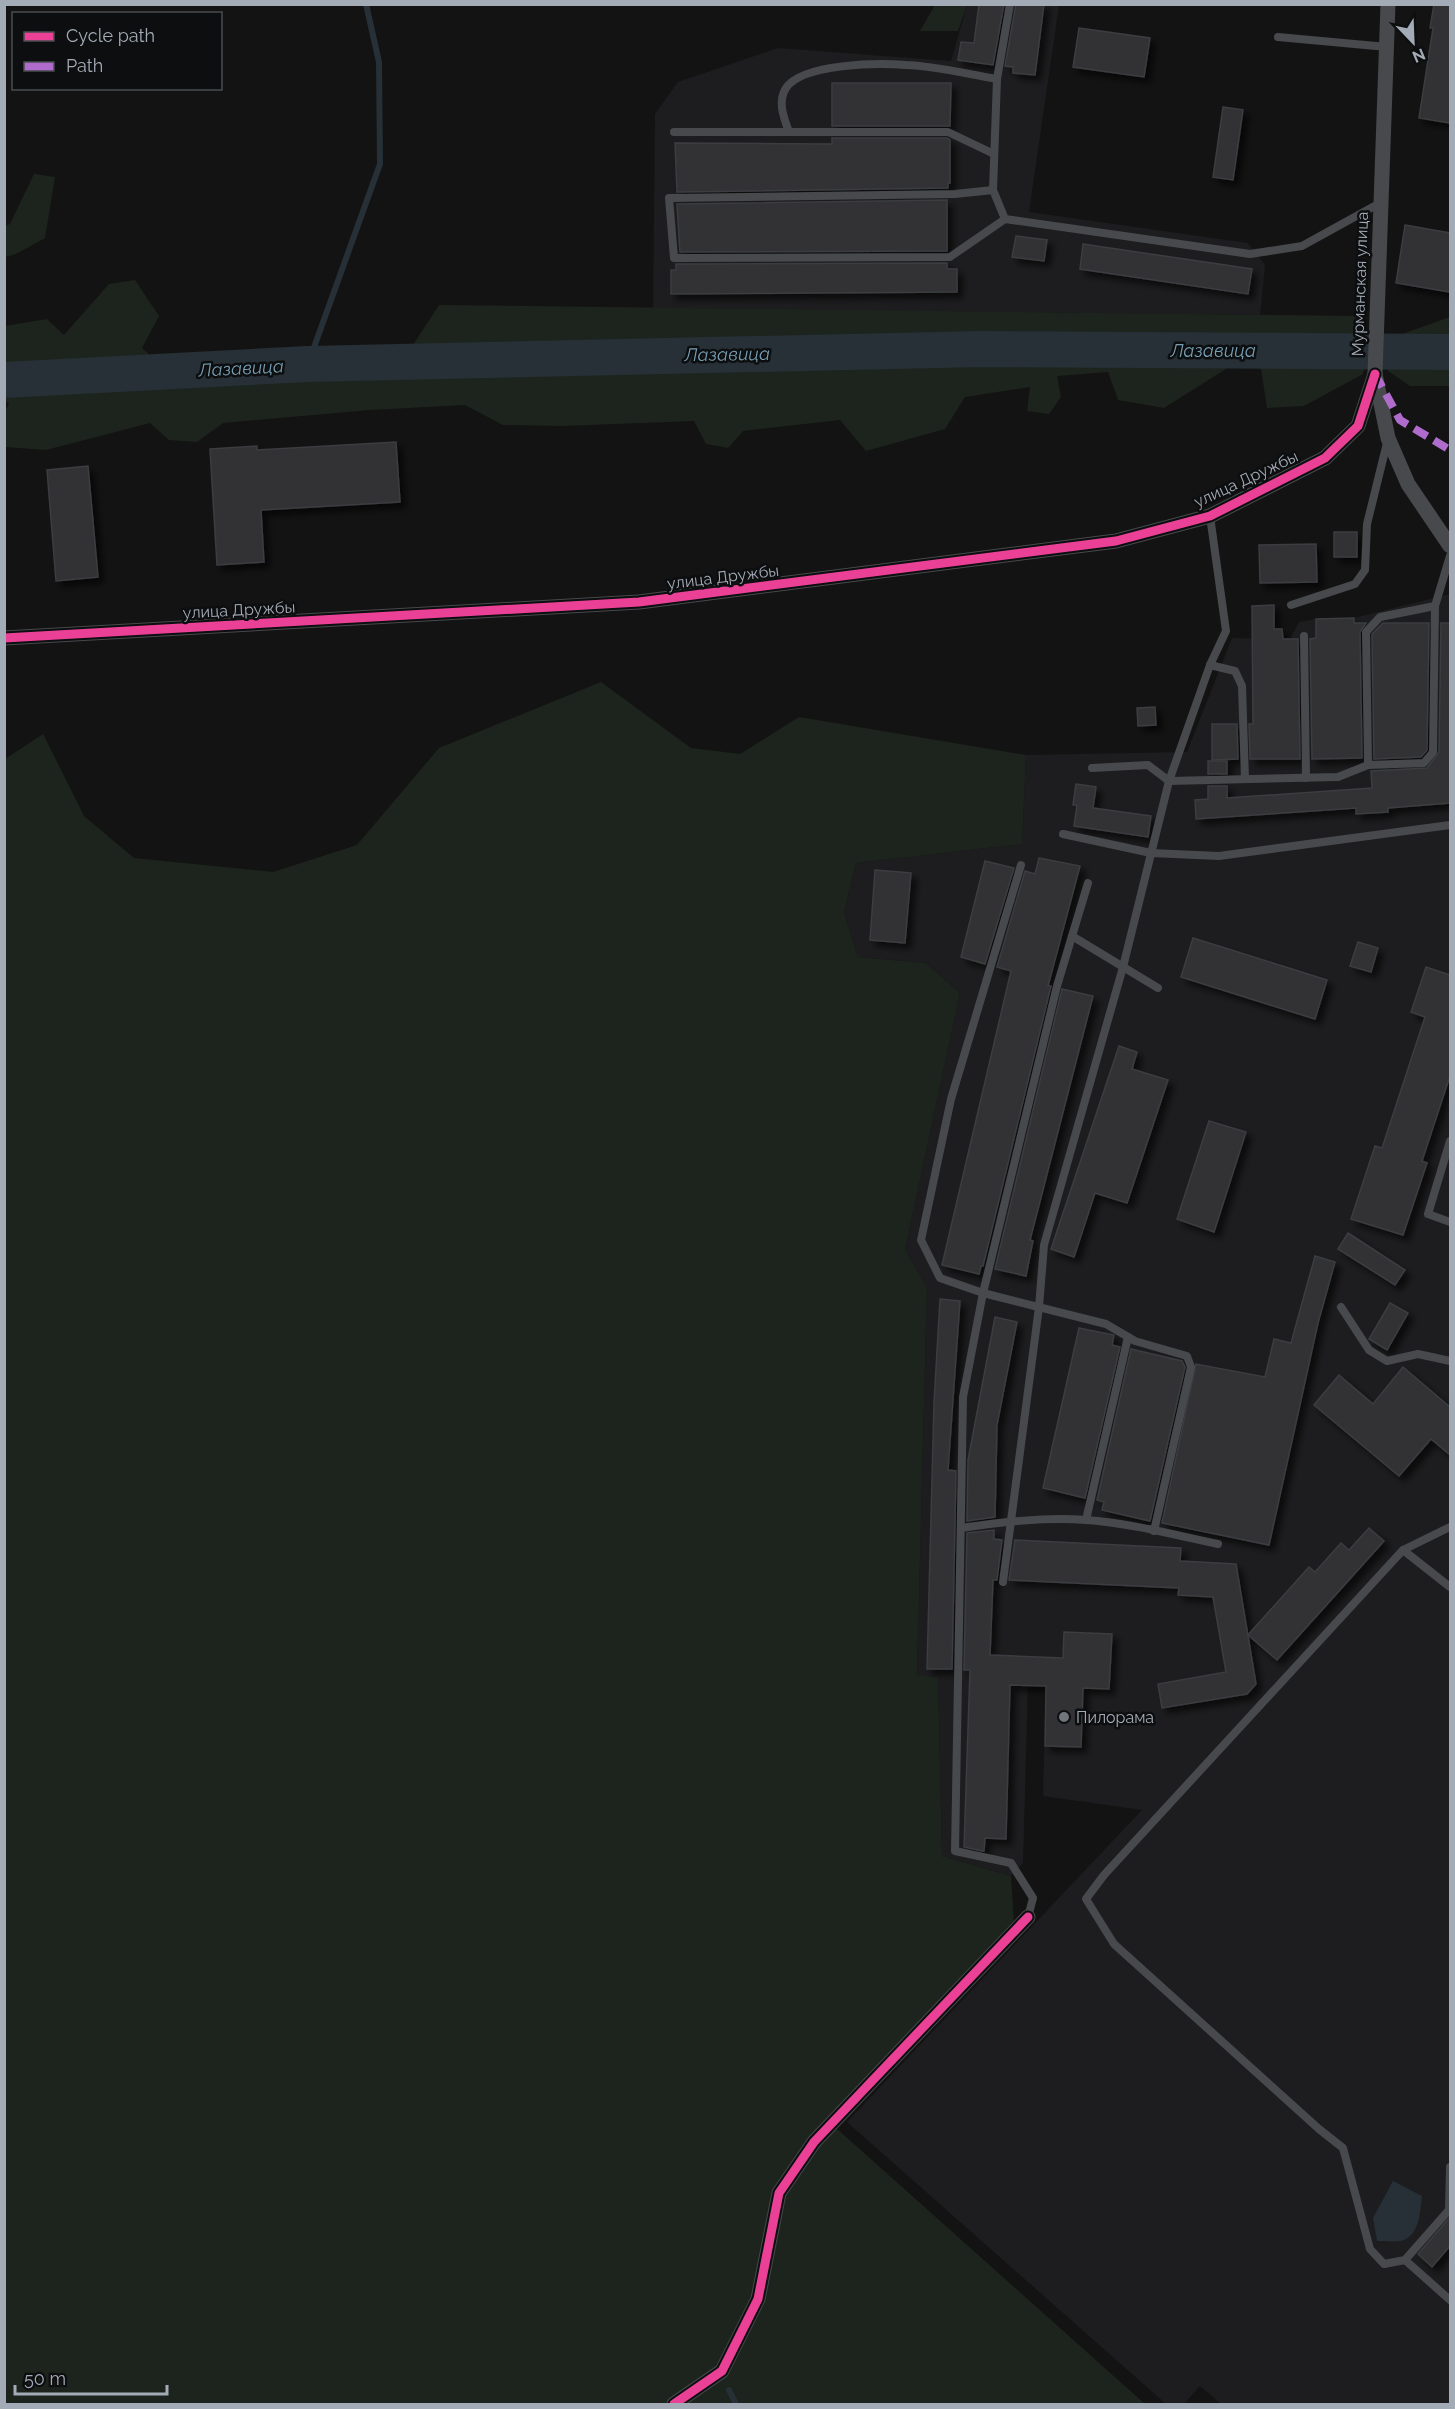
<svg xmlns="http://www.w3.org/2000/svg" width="1455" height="2409" font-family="Raleway,sans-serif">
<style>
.built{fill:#1d1d1f}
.green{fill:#1d241d}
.water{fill:#263036}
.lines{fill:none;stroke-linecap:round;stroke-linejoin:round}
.stream{stroke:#263036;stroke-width:6}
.river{stroke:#263036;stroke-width:36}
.building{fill:#323234;stroke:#3b3d40;stroke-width:1.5;filter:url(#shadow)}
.service{stroke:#47494c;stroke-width:8}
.minor{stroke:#47494c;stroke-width:15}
.quiet{stroke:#b06ccc;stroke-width:8;stroke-dasharray:15 8;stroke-linecap:butt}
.cycleway-casing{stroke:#0d0e0f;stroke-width:13}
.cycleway{stroke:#ea4096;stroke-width:9}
.poi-dot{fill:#71767d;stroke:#0d0e0f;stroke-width:2}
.labels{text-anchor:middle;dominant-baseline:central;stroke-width:5;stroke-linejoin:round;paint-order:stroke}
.street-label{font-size:16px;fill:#a3abb6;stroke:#0d0e0f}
.poi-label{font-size:16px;fill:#a3abb6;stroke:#0d0e0f;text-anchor:start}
.water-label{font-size:18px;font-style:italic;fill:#779eb3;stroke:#0d0e0f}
</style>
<defs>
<filter id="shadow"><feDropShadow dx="5.5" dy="5.5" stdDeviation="3" flood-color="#0009"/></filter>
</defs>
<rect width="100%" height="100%" fill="#131313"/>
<g class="built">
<path d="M967,5H1059L1029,212L1248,243L1265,265L1260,315L653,308L655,114L678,82L778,48L951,61Z"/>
<path d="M1450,594V2404H1221L1200,2386L1184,2404H1166L847,2122L1142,1810L1043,1796L1046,1687L1028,1685L1023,1863L1011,1876L942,1856L938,1677L917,1676L927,1287L905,1250L960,993L926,963L858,957L844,913L856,863L1022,844L1026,755L1187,752L1232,638L1290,639L1299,622L1316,619L1354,618Z"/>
</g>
<g class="green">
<path d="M935,5H967L958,31H920Z"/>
<path d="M34,174L55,177L45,238L16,254L5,257V226L10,224Z"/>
<path d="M135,280L159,316L142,348L159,363L409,351L439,305L1360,316L1371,337L1363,374L1304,406L1267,408L1261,369L1237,362L1164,408L1118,400L1108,372L1057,376L1061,397L1049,414L1027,411L1030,387L965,397L945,429L866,451L840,420L743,431L728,448L706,444L694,421L563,426L503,425L465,405L369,410L223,423L197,442L169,440L150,423L46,450L5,447V411L9,404L5,400V326L47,319L64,335L109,284Z"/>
<path d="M1450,317V386H1410L1388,371L1391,338Z"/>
<path d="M601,682L691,748L740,754L799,717L1026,755L1022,844L856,863L844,913L858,957L926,963L960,993L905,1250L927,1287L917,1675L938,1677L942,1856L1011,1876L1014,1924L826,2119L1145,2404H5V759L43,734L84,816L134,858L273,872L357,845L439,748Z"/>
</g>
<path class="water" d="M1393,2181L1422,2196C1420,2211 1420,2236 1401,2241C1394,2242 1384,2241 1377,2241L1373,2218Z"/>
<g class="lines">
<g class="stream">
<path d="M308,364L380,164L379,62L366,4"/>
<path d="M729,2390L736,2404"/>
</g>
<path class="river" d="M4,380L308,364L981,349L1450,352"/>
</g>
<g class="building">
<path d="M979,4H1004L993,65L958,60L961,42L974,43Z"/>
<path d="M1016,4H1044L1035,75L1013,73V67L1005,66Z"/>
<path d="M1434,4H1450V123L1419,118L1433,28H1430Z"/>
<path d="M1079,28L1150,38L1144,77L1073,67Z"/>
<path d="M832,83H951L950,126H832Z"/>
<path d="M1223,107L1243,110L1233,180L1213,177Z"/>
<path d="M832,138H947L950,140V183H948V188L677,192L675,143L832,144Z"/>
<path d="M947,200V251L680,252L677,204Z"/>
<path d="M1405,225L1450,233V292L1396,283Z"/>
<path d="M1016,236L1047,240L1044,261L1012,257Z"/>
<path d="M1083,244L1252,269L1248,294L1080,269Z"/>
<path d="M947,263V269H957V292L671,294V270H676V264Z"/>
<path d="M396,442L400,502L261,510L264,562L217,565L210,449L257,446V450Z"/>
<path d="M88,466L98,577L56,581L47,470Z"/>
<rect x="1334" y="532" width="23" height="25"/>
<path d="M1316,544L1317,582L1260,583L1259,545Z"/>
<path d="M1274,605V629H1282L1283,639H1298L1300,759H1250L1249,724H1253L1252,606Z"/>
<path d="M1354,618V623H1366L1360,632L1362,758L1312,759L1310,639L1316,638V619Z"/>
<path d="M1383,623H1429L1427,750L1421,757L1374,759L1372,634Z"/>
<path d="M1441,623H1450V803L1388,808V812L1356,814V808L1196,819L1195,800L1208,799V786H1227V798L1372,788L1371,771L1427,768L1439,752Z"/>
<path d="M1155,707L1156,725L1138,726L1137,708Z"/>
<path d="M1212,724H1237L1238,759L1212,760Z"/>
<rect x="1208" y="761" width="19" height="13"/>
<path d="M1076,784L1096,787L1093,808L1151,816L1148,837L1074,826L1077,805H1073Z"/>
<path d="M1039,858L1080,866L1048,986H1051L983,1266H981L979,1274L942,1265L1011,971L997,967L1025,871L1035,874Z"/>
<path d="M985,861L1014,868L985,964L961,957Z"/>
<path d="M875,870L911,873L905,943L870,940Z"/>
<path d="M1193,938L1327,980L1315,1019L1181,977Z"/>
<path d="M1358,942L1378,948L1371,972L1350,966Z"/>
<path d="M1426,967L1450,975V1076L1422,1161L1427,1163L1403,1235L1351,1219L1375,1146L1382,1148L1425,1017L1411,1012Z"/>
<path d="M1062,989L1093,996L1030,1240L1033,1241L1026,1276L995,1269Z"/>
<path d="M1119,1046L1137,1052L1132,1069L1168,1080L1127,1203L1095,1193L1074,1257L1051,1249Z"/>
<path d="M1209,1121L1246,1132L1214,1232L1177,1219Z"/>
<path d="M1348,1233L1405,1270L1395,1285L1338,1249Z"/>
<path d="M1315,1256L1335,1262L1318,1323L1269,1545L1162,1523L1196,1364L1265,1377L1274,1339L1291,1343Z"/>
<path d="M940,1299L960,1301L948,1470L956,1471L952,1669H927L934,1403Z"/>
<path d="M1390,1303L1408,1313L1387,1350L1369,1339Z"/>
<path d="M995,1317L1017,1322L997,1425L995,1517L967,1521L968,1460Z"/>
<path d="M1079,1328L1114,1335L1112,1345L1120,1347L1085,1498L1043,1488Z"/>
<path d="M1131,1349L1182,1361L1185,1367L1150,1521L1102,1510L1104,1502L1097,1500Z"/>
<path d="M1403,1367L1450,1407V1455L1431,1439L1399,1476L1314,1405L1339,1375L1373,1404Z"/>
<path d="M1369,1528L1384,1541L1277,1660L1248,1635L1309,1567L1315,1572L1341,1543L1349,1550Z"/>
<path d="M994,1530V1539L1002,1540L997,1580H993L990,1655L1063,1658L1064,1632L1112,1634L1109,1689L1083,1688L1081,1747L1045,1746L1046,1686L1010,1685L1006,1839L985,1838L984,1851H982L964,1847L970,1670H964L967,1533Z"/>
<path d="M1015,1540L1181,1548L1180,1561L1236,1564L1256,1684L1247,1694L1162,1708L1158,1684L1226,1672L1213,1597L1178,1595L1179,1588L1009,1580Z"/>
<path d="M1450,2217V2246L1432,2267L1418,2254Z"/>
</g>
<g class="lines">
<g class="service">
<path d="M1010,4L997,79L993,190L1005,219L1250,254L1302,246L1380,203"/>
<path d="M1278,37L1387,47"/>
<path d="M674,132H948L994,154"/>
<path d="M789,132C784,118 777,102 786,88C803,63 878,63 906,65C936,66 967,74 997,79"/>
<path d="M993,190L955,194L669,198L674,258L950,257L1005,219"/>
<path d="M1291,605L1355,584L1365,570L1367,524L1387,443"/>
<path d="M1304,636L1306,778"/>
<path d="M1210,665L1235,671L1242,686L1245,779"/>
<path d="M1368,765L1366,632L1380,617L1435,606"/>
<path d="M1092,768L1148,765L1169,781L1338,777L1368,765L1424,763L1433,752L1435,606L1450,556"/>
<path d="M1063,834L1151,853L1219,856L1450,825"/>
<path d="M1021,865L951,1099L921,1240L940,1278L983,1293L1106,1324L1135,1341L1187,1356L1191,1367L1154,1531"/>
<path d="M1072,936L1158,988"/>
<path d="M1450,1141L1428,1214L1450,1222"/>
<path d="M1341,1307L1369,1350L1387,1361L1418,1354L1450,1361"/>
<path d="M1086,1520L1128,1337"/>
<path d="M1450,1527L1403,1550L1104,1875L1086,1899L1114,1944L1319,2129L1343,2148L1370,2249L1384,2264L1405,2260L1449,2210L1450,2167"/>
<path d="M961,1528C1002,1522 1044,1517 1086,1520C1130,1523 1175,1535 1218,1544"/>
<path d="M1403,1550L1450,1587"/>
<path d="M1003,1582L1039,1307L1044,1245L1123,967L1169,781L1210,665L1226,631L1210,516"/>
<path d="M1028,1917L1033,1898L1011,1863L955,1851L963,1397L983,1293L1057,986L1088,883"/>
<path d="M1405,2260L1450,2300"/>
</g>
<g class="minor">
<path d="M1388,4L1375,374L1388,438L1408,484L1450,546"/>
<path d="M4,638L639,602L1116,541L1210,516L1325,458L1358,426L1375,374"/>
<path d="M674,2404L722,2371L758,2299L779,2193L814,2142L1028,1917"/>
</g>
<path class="quiet" d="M1375,374L1400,420L1450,450"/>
<defs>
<g id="cycleway">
<path d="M4,638L639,602L1116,541L1210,516L1325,458L1358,426L1375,374"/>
<path d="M674,2404L722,2371L758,2299L779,2193L814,2142L1028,1917"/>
</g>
</defs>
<use href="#cycleway" class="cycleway-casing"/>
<use href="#cycleway" class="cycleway"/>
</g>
<circle class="poi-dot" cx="1064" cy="1717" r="6"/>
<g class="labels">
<g class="street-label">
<text transform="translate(1360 284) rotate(-88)">Мурманская улица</text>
<text transform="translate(1246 479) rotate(-25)">улица Дружбы</text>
<text transform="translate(723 577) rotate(-7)">улица Дружбы</text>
<text transform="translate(239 610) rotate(-3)">улица Дружбы</text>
</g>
<g class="poi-label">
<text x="1076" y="1717">Пилорама</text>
</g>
<g class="water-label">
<text x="1213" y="350">Лазавица</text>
<text transform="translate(727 354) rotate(-1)">Лазавица</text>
<text transform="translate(241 368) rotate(-3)">Лазавица</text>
</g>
</g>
<rect width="1455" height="2409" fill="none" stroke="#a3abb6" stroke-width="12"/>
<rect x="12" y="12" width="210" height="78" fill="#0d0e0f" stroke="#494d52" stroke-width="1.5"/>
<rect x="24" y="32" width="30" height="9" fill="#ea4096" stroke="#494d52" stroke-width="1.5"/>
<text x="66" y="42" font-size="18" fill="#a3abb6">Cycle path</text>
<rect x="24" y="62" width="30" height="9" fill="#b06ccc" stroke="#494d52" stroke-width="1.5"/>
<text x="66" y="72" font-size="18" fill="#a3abb6">Path</text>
<g transform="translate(1413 42) rotate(157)" stroke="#0d0e0f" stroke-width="4.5" paint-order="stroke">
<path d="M0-4.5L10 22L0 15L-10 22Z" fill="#a3abb6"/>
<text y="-9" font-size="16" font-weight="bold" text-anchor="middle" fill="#a3abb6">N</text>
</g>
<path d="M15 2385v9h152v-9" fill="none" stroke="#a3abb6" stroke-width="3"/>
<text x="24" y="2385" font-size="18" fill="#a3abb6" stroke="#0d0e0f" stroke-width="4.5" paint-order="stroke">50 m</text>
</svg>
